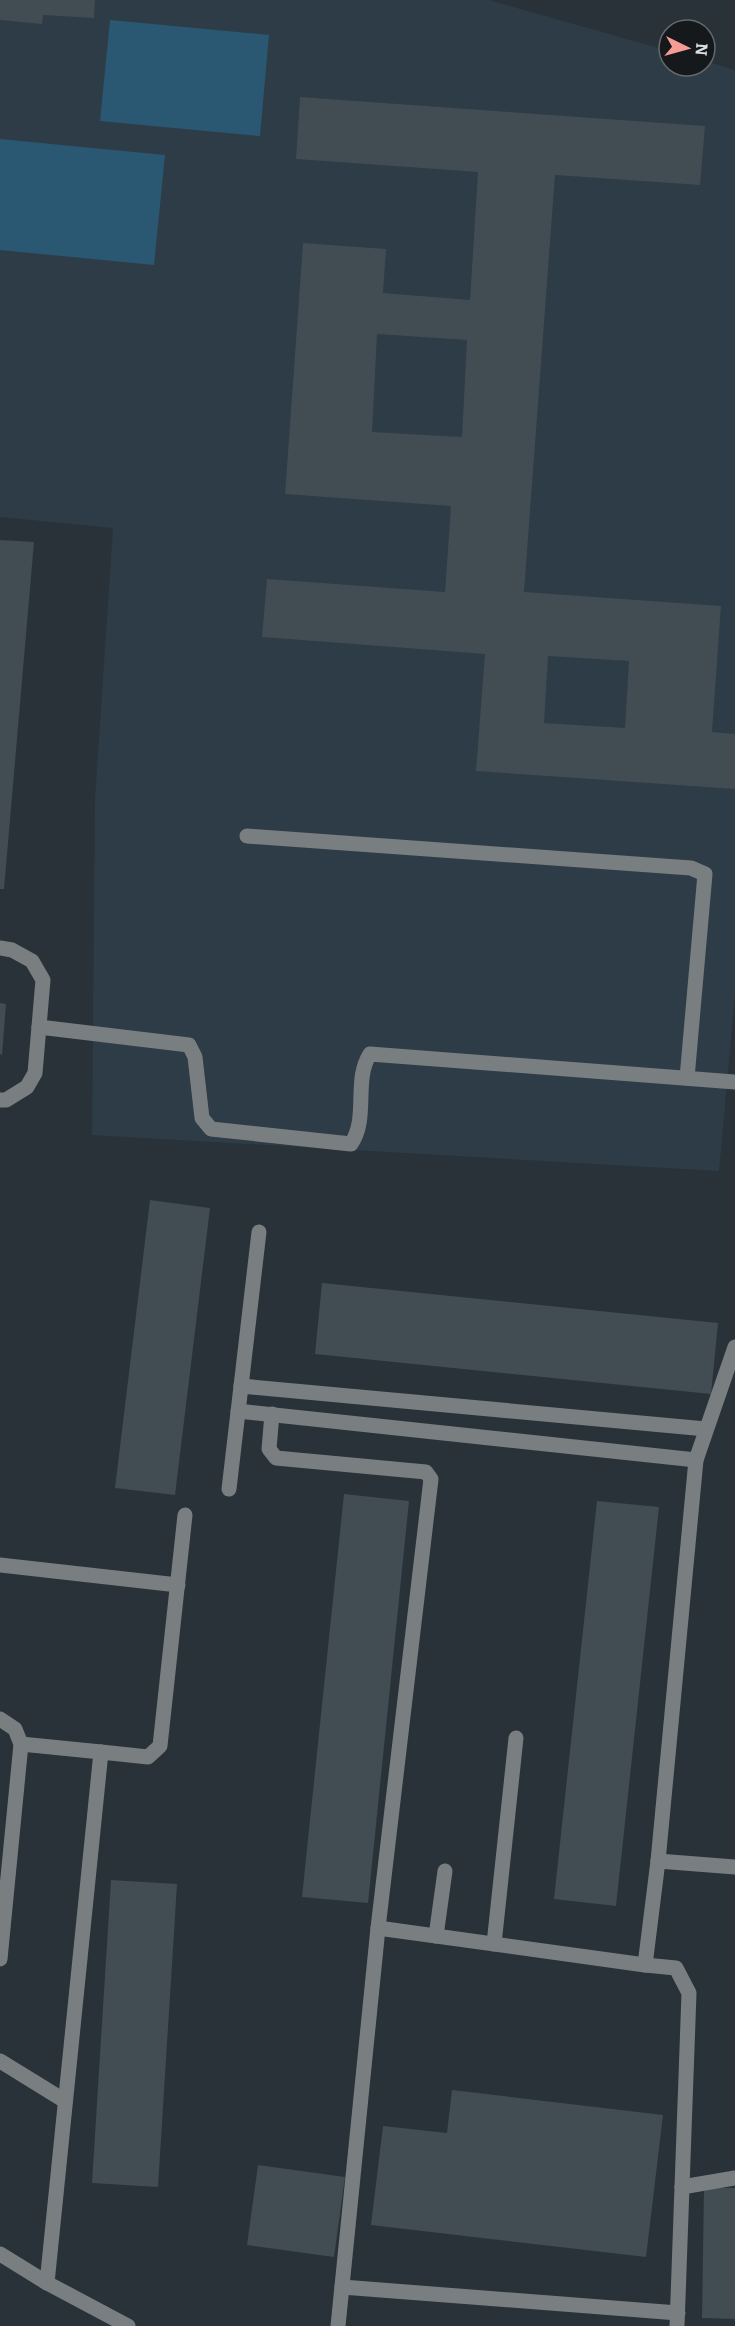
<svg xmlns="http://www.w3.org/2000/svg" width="735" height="2326" font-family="Bitter,serif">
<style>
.built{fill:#2d3c46}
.green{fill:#2a5872}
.building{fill:#424c53;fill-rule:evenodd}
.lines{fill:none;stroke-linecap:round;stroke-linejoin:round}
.minor{stroke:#797e81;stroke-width:15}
</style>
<rect width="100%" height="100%" fill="#293238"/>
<path class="built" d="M0,0H489L669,51V66H705V61L735,70V995L719,1171L92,1135L95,799L113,528L0,517Z"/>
<g class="green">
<path d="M110,20L269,35L260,136L100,121Z"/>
<path d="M0,139L165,155L154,265L0,250Z"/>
</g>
<g class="building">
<path d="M0,0H95L94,18L43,15L42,24L0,20Z"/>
<path d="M300,97L705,126L700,185L555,175L524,592L721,606L712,732L735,734V789L476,771L485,654L262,637L267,579L445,592L451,506L285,494L303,243L386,249L383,293L470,300L478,172L296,159ZM377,334L467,340L462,437L372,432ZM548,656L629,661L625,728L544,723Z"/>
<path d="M0,540L34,542L4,889H0Z"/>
<path d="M0,1003L6,1004L2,1055L0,1054Z"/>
<path d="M150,1200L210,1208L175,1495L115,1488Z"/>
<path d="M322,1283L718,1323L711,1394L315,1354Z"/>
<path d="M344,1494L409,1501L368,1903L302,1897Z"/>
<path d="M597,1501L659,1507L616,1906L554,1899Z"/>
<path d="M111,1880L177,1884L158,2187L92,2183Z"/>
<path d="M452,2090L663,2115L646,2257L371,2225L383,2126L447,2133Z"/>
<path d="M258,2165L345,2177L334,2257L247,2245Z"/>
<path d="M704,2188H735V2319L702,2318Z"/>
</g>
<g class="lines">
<g class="minor">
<path d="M247,836L691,868L705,874L687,1078"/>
<path d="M0,948L12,950L32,961L43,980L35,1073L27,1087L6,1100H0"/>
<path d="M39,1027L189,1045L195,1057L202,1118L211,1129L351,1144C369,1118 353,1080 370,1054L735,1082"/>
<path d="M241,1386L706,1429"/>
<path d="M238,1411L696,1460L658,1861L645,1965L378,1928"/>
<path d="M272,1414L269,1449L276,1458L426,1472L431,1479L378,1928L338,2326"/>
<path d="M696,1460L735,1347"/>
<path d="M229,1489L259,1232"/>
<path d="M0,1565L178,1585"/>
<path d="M0,1719L15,1729L21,1744L0,1959"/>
<path d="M21,1744L101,1752"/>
<path d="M658,1861L735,1867"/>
<path d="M436,1936L445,1871"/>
<path d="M494,1944L516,1738"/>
<path d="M645,1965L676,1968L689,1993L677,2326"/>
<path d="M0,2061L65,2101"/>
<path d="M682,2187L735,2178"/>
<path d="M0,2254L47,2283L128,2326"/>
<path d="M47,2283L101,1752L148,1757L160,1746L185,1515"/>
<path d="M342,2287L678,2313"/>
</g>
</g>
<g transform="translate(687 48) rotate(95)"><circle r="28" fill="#15191c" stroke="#63696c" stroke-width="1.5"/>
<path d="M0-4.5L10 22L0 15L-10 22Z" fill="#f59c94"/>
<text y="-9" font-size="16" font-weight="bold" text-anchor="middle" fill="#d9e0e3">N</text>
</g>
</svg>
